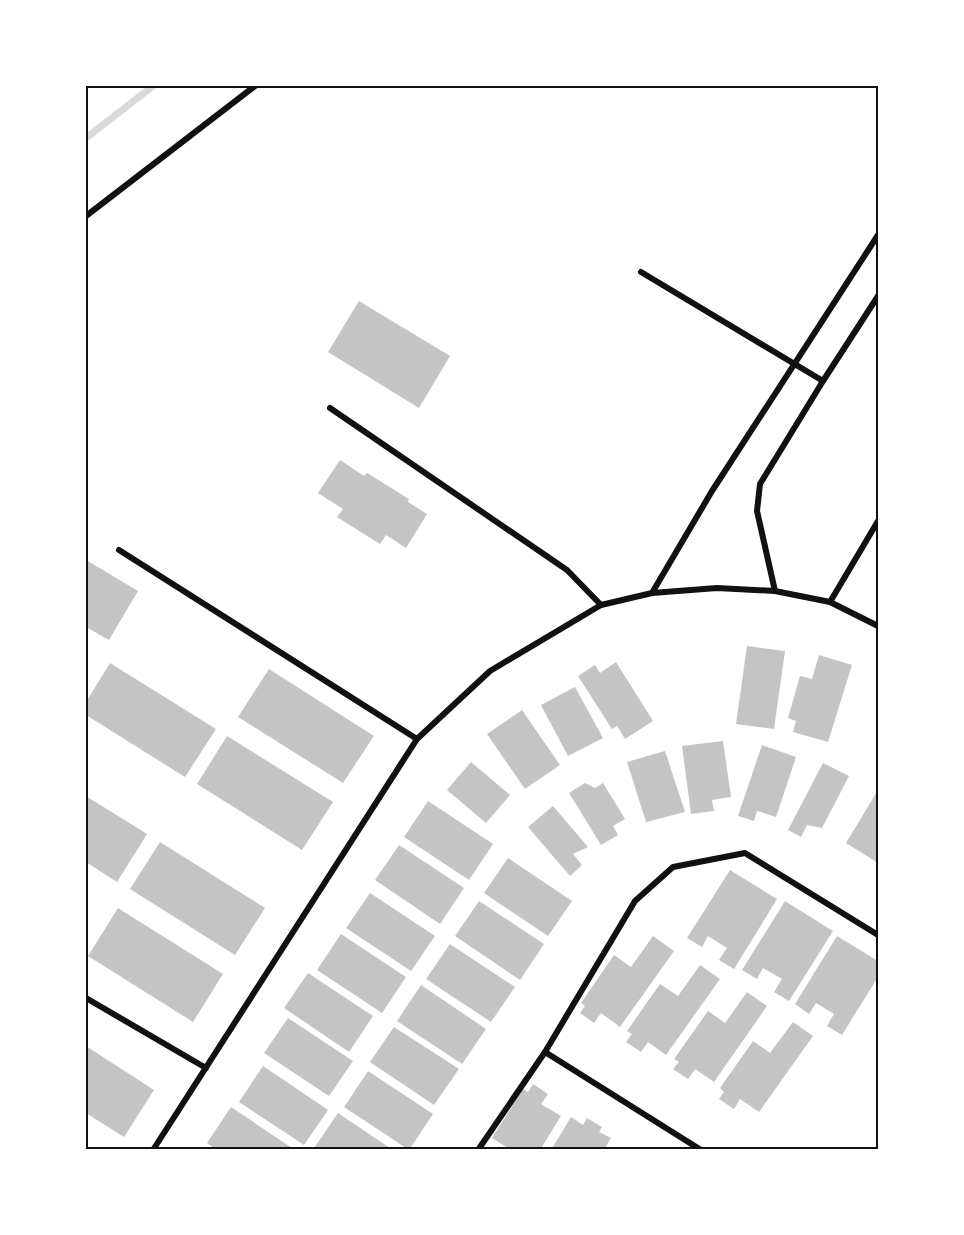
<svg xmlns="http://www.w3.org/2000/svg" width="964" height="1235" font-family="Arial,sans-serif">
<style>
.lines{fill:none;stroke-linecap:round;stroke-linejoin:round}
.stream{stroke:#d9d9d9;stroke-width:7}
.building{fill:#c4c4c4}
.minor{stroke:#111;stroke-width:6}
.neatline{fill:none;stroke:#111;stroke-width:2}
</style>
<rect width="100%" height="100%" fill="#fff"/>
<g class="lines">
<path class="stream" d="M86,138L153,86"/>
</g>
<g class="building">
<path d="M359,301L450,356L419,408L328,352Z"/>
<path d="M340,460L364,476L367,473L409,499L408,502L427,514L406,548L386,535L380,544L337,517L343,509L318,493Z"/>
<path d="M86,560L138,591L109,640L86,627Z"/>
<path d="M747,646L785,651L774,729L736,724Z"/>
<path d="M819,655L852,665L828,742L793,732L796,721L788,718L800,676L812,679Z"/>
<path d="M616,662L653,721L625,739L617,726L612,729L578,676L595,665L600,673Z"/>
<path d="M110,663L216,729L185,777L86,715V702Z"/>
<path d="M269,669L374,736L343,783L238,717Z"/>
<path d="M575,687L603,738L568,756L541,705Z"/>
<path d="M522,710L560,765L525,789L487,734Z"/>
<path d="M227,736L333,802L302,850L197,784Z"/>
<path d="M723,741L731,797L712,800L714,811L691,814L682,746Z"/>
<path d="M762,745L796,757L776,817L757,811L754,821L738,816Z"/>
<path d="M665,751L685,812L646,822L627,762Z"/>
<path d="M471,762L510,795L486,823L447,790Z"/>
<path d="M823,763L849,776L822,828L807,825L801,837L788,830Z"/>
<path d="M585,783L595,788L603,783L625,819L613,826L618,835L601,845L569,793Z"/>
<path d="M878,790V863L846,843Z"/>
<path d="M86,796L147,834L117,882L86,862Z"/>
<path d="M428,801L493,844L469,880L404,837Z"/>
<path d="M553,806L588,847L573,854L582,865L570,876L528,827Z"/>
<path d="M160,842L265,908L235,955L130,889Z"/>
<path d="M399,845L464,888L440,924L375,880Z"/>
<path d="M508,858L572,901L548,936L484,893Z"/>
<path d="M730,870L777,899L734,969L719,960L727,948L708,936L702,947L687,938Z"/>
<path d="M370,893L435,936L411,971L346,928Z"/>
<path d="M479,901L544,944L520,980L455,936Z"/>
<path d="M785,901L833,931L789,1001L774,992L782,979L763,968L757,979L742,970Z"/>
<path d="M118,908L223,974L193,1022L88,956Z"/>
<path d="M341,934L406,977L382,1013L317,970Z"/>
<path d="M653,936L674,951L620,1027L601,1013L594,1023L580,1013L585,1006L581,1003L614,955L631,967Z"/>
<path d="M837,936L878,961V977L842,1035L827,1026L834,1014L816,1003L809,1014L795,1004Z"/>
<path d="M450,944L515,987L491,1022L426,979Z"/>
<path d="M700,965L720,979L666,1055L648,1042L641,1052L626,1042L632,1034L627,1031L660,984L678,996Z"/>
<path d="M308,973L373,1016L349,1052L284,1008Z"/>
<path d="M421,985L486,1029L462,1064L397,1021Z"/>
<path d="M747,992L767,1006L714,1082L695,1069L688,1079L673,1069L679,1062L674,1059L708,1011L725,1023Z"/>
<path d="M288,1018L353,1061L329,1096L264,1053Z"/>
<path d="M793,1022L813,1036L759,1112L740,1099L734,1109L719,1099L724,1092L720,1088L753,1041L770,1053Z"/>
<path d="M394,1027L459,1069L434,1105L370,1062Z"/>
<path d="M86,1046L154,1090L124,1137L86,1113Z"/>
<path d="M263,1066L328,1110L304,1145L239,1102Z"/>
<path d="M368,1071L433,1114L409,1150L344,1107Z"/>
<path d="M533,1084L548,1094L541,1104L561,1116L540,1150H511L492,1138L523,1089L528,1092Z"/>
<path d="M231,1107L295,1150H217L207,1143Z"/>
<path d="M338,1113L393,1150H316L314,1148Z"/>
<path d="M571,1117L583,1125L587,1118L602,1127L599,1132L611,1138L604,1150H551Z"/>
</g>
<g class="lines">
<g class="minor">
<path d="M86,216L255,86"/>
<path d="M641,272L823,381"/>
<path d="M330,408L567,570L601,605"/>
<path d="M119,550L417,739"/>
<path d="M775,591L757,511L760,484L823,381L878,296"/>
<path d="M652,593L712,491L878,235"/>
<path d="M830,602L878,521"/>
<path d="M86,998L206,1068"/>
<path d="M545,1052L701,1150"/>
<path d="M153,1150L417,739L490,671L601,605L652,593L717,588L775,591L830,602L878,626"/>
<path d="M478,1150L545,1052L635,901L673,867L745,853L878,935"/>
</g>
</g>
<rect width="964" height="1235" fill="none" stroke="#ffffff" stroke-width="174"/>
<rect x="87" y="87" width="790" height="1061" class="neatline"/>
</svg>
